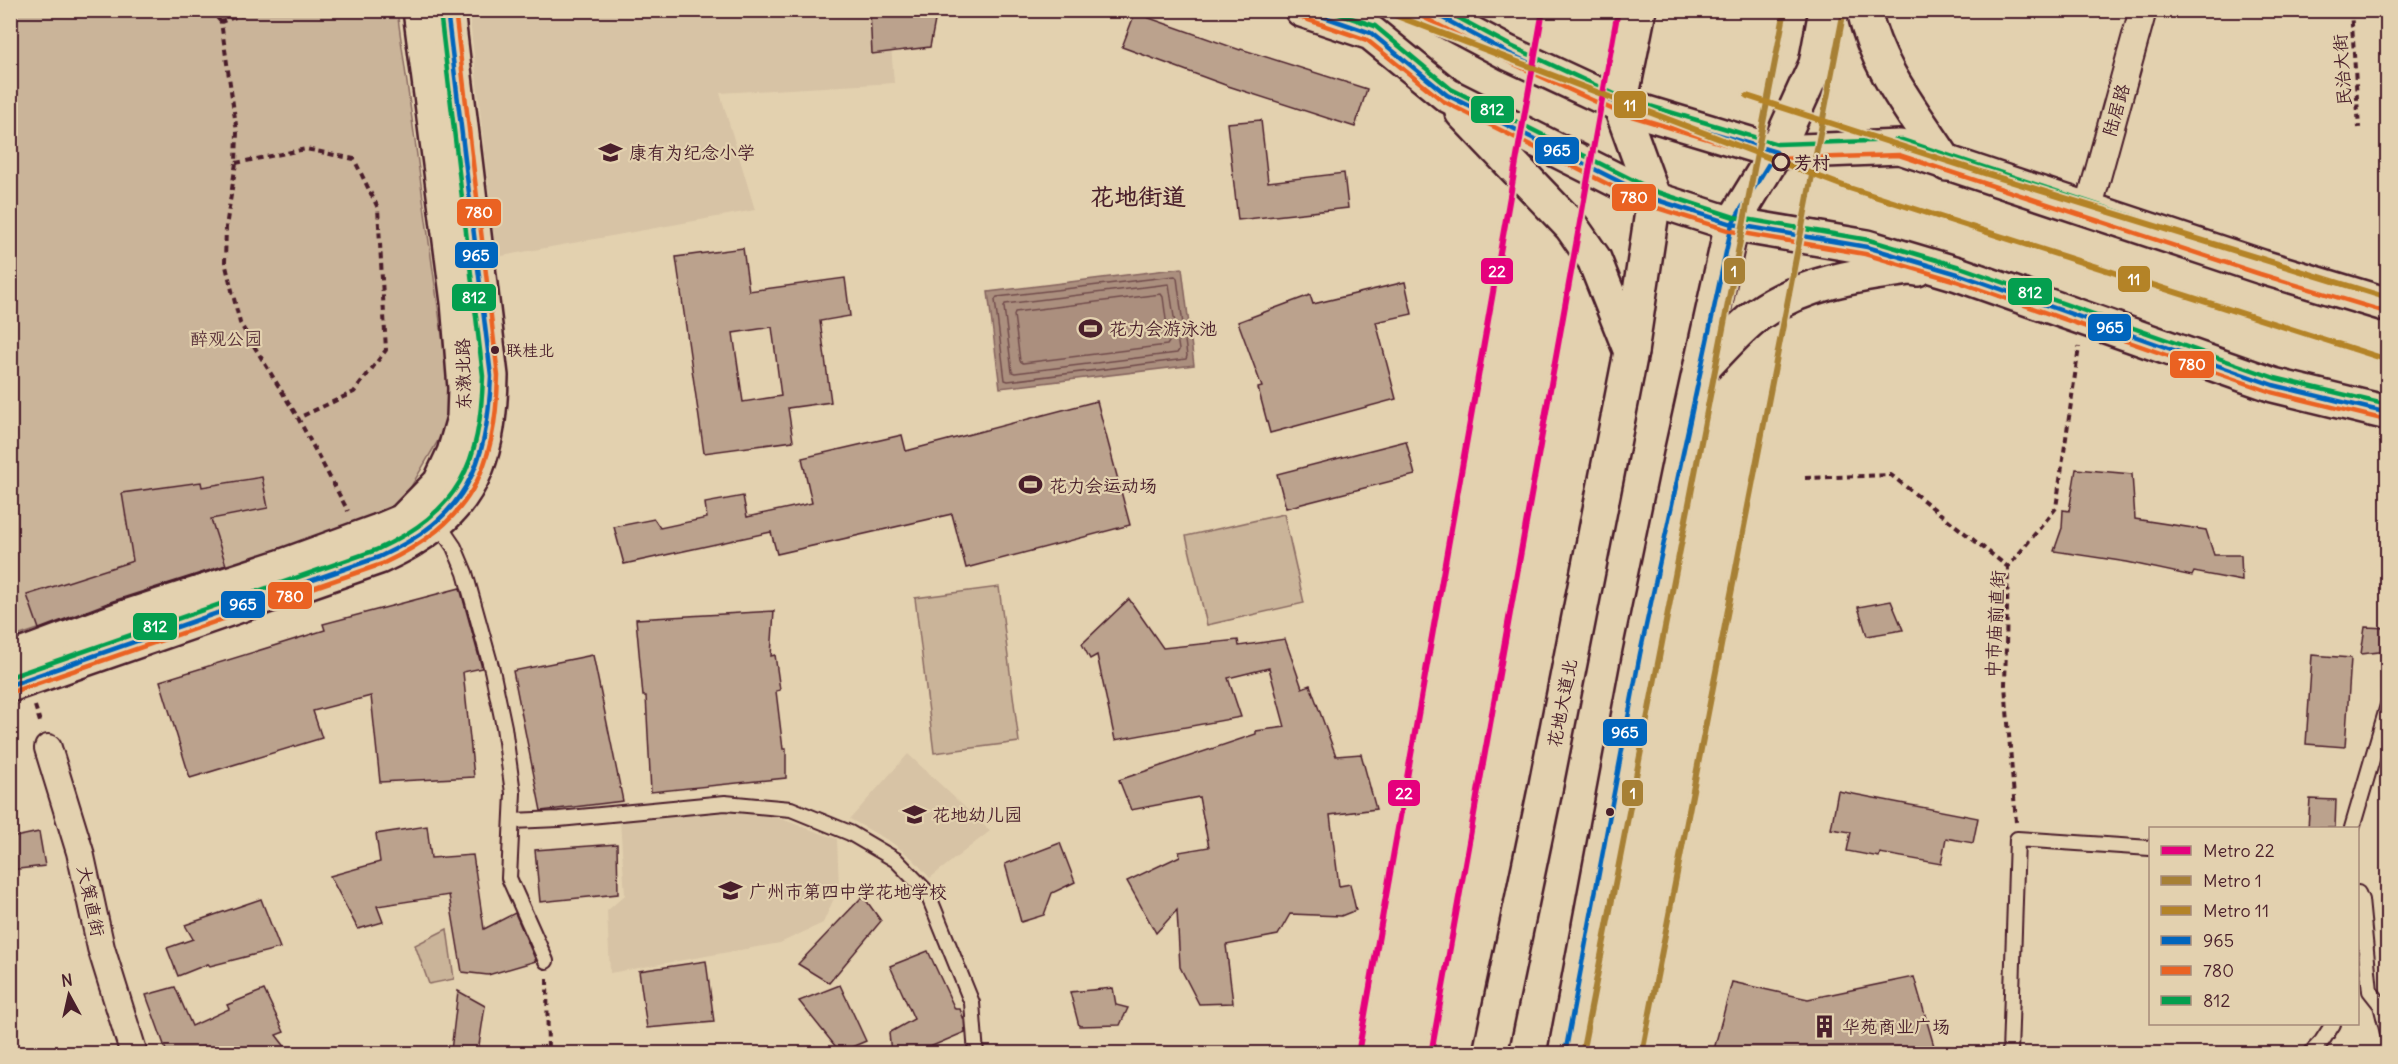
<svg xmlns="http://www.w3.org/2000/svg" width="2398" height="1064" font-family="Delius,'LXGW WenKai TC',sans-serif">
<style>
.built{fill:#d7c3a5}
.green{fill:#cab499;stroke:#8a6a62;stroke-width:1.5}
.water{fill:#ab8f7e;stroke:#84625d;stroke-width:1.5}
.lines{fill:none;stroke-linecap:round;stroke-linejoin:round}
.shore{stroke:#714c4c;stroke-width:1.5}
.building{fill:#bba28d;stroke:#4a1f2b;stroke-width:1.5;fill-rule:evenodd}
.lane-casing{stroke:#4a1f2b;stroke-width:18}
.street-casing{stroke:#4a1f2b;stroke-width:30}
.secondary-casing{stroke:#4a1f2b;stroke-width:38}
.primary-casing{stroke:#4a1f2b;stroke-width:38}
.highway-casing{stroke:#4a1f2b;stroke-width:38}
.path{stroke:#4a1f2b;stroke-width:4;stroke-dasharray:6 4.5;stroke-linecap:butt}
.lane{stroke:#e3d1af;stroke-width:14}
.street{stroke:#e3d1af;stroke-width:26}
.secondary{stroke:#e3d1af;stroke-width:33}
.primary{stroke:#e3d1af;stroke-width:33}
.highway{stroke:#e3d1af;stroke-width:33}
.bus-1-casing{stroke:#e3d1af;stroke-width:9}
.bus-2-casing{stroke:#e3d1af;stroke-width:9}
.bus-3-casing{stroke:#e3d1af;stroke-width:9}
.bus-1{stroke:#0065bd;stroke-width:4.5}
.bus-2{stroke:#ea6222;stroke-width:4.5}
.bus-3{stroke:#049f4f;stroke-width:4.5}
.metro-1-casing{stroke:#e3d1af;stroke-width:10}
.metro-2-casing{stroke:#e3d1af;stroke-width:10}
.metro-3-casing{stroke:#e3d1af;stroke-width:10}
.metro-1{stroke:#e5007d;stroke-width:6}
.metro-2{stroke:#a78035;stroke-width:6}
.metro-3{stroke:#b48327;stroke-width:6}
.stop-dot{fill:#e3d1af;stroke:#4a1f2b;stroke-width:3}
.bus-dot{fill:#4a1f2b;stroke:#e3d1af;stroke-width:2}
.labels{text-anchor:middle;dominant-baseline:central;stroke-width:4.5;stroke-linejoin:round;paint-order:stroke}
.bus-label{font-size:16px;fill:#4a1f2b;stroke:#e3d1af;text-anchor:start}
.street-label{font-size:18px;fill:#4a1f2b;stroke:#e3d1af}
.poi-label{font-size:18px;fill:#4a1f2b;stroke:#e3d1af;text-anchor:start}
.stop-label{font-size:18px;font-weight:bold;fill:#4a1f2b;stroke:#e3d1af;text-anchor:start}
.park-label{font-size:18px;fill:#5d353c;stroke:#e3d1af}
.district-label{font-size:24px;font-weight:bold;fill:#4a1f2b;stroke:#e3d1af}
.line-badge{stroke:#e3d1af;stroke-width:2}
.badge-label{font-size:16px;text-anchor:middle;font-weight:bold;fill:#fff}
</style>
<rect width="100%" height="100%" fill="#e3d1af"/>
<filter id="ink" filterUnits="userSpaceOnUse"><feTurbulence type="fractalNoise" baseFrequency=".0167" numOctaves="2"/><feDisplacementMap in="SourceGraphic" scale="12" xChannelSelector="R" yChannelSelector="G"/><feConvolveMatrix kernelMatrix="1 2 1 2 8 2 1 2 1" color-interpolation-filters="sRGB"/></filter>
<g filter="url(#ink)">
<g class="built">
<path d="M469,11H888L894,83L720,93L755,210L496,257Z"/>
<path d="M908,754L990,831L930,878L913,859L891,842L850,819Z"/>
<path d="M719,810L776,817L837,839L839,887L823,923L780,943L610,973L607,911L625,895L620,820Z"/>
</g>
<g class="green">
<path d="M10,11H397L453,415L398,509L11,638Z"/>
<path d="M1284,514L1304,603L1207,625L1186,536Z"/>
<path d="M999,587L1019,742L934,753L915,598Z"/>
<path d="M447,929L454,979L429,984L415,945Z"/>
</g>
<path class="water" d="M1182,268L1194,365L1000,388L988,292Z"/>
<g class="lines">
<g class="shore">
<path d="M1175,276L1177,278L1187,356L1186,359L1008,381L1005,380L995,300L997,297Z"/>
<path d="M1169,284L1179,350L1177,353L1015,373L1012,372L1004,307L1005,304Z"/>
<path d="M1161,294L1163,297L1169,342L1167,345L1023,363L1020,361L1014,315L1015,312Z"/>
</g>
</g>
<g class="building">
<path d="M870,10H937L930,47L872,54Z"/>
<path d="M1135,13L1240,50L1241,49L1367,89L1355,127L1228,86L1122,47Z"/>
<path d="M1261,120L1268,182L1344,173L1348,208L1238,220L1227,123Z"/>
<path d="M743,248L749,291L845,278L850,316L820,321L831,402L788,408L793,441L704,453L676,257ZM772,327L781,396L743,402L733,333Z"/>
<path d="M1405,282L1412,314L1376,322L1396,399L1270,433L1258,388L1262,387L1238,322L1310,295L1313,304Z"/>
<path d="M1097,401L1130,525L966,568L952,514L777,554L771,532L624,564L614,527L654,519L660,528L707,518L705,503L743,496L747,517L812,503L802,458L902,435L906,451Z"/>
<path d="M1406,441L1415,475L1286,508L1277,474Z"/>
<path d="M2076,469L2132,474L2135,519L2206,530L2214,555H2241L2242,581L2194,572L2192,576L2127,562L2054,551L2062,528L2063,510L2069,511Z"/>
<path d="M262,477L268,508L211,519L226,565L113,601L39,629L27,595L133,561L122,493L201,482L202,487Z"/>
<path d="M460,588L482,668L463,672L474,777L380,782L371,696L313,711L322,738L190,778L160,681L325,630L323,624Z"/>
<path d="M1129,599L1163,648L1238,640L1239,646L1285,639L1302,688L1310,685L1336,756L1361,754L1376,809L1330,815L1339,886L1350,884L1356,910L1341,916L1290,914L1278,935L1226,945L1233,1003L1199,1004L1180,967L1177,910L1156,933L1127,881L1180,856L1179,852L1209,847L1199,797L1131,810L1119,780L1256,734V731L1285,727L1269,668L1228,678L1241,717L1115,740L1097,655L1090,659L1082,644Z"/>
<path d="M1891,601L1903,630L1867,636L1858,607Z"/>
<path d="M774,611L771,656L775,655L780,690L776,691L783,749H786V778L651,792L646,696H643L636,619Z"/>
<path d="M2365,627L2388,628V651L2361,654Z"/>
<path d="M593,655L623,801L541,811L513,671Z"/>
<path d="M2312,655L2351,658L2345,747L2306,744Z"/>
<path d="M1838,791L1978,818L1973,843L1946,838L1941,864L1880,853L1879,857L1847,851L1851,832L1831,829Z"/>
<path d="M2310,799L2336,800L2335,828H2308Z"/>
<path d="M427,826L431,858L473,855L484,929L515,913L536,961L488,975L462,972L449,895L377,906L383,922L358,929L330,876L380,862L376,834Z"/>
<path d="M39,832L45,866L10,870V838Z"/>
<path d="M1060,843L1075,882L1052,893L1044,915L1021,922L1005,864Z"/>
<path d="M617,844L618,894L540,902L535,850Z"/>
<path d="M863,896L881,921L829,983L798,964Z"/>
<path d="M261,899L280,948L210,966L208,964L178,976L167,948L193,939L185,925Z"/>
<path d="M928,951L955,1009H960L964,1020L965,1032L916,1053H891L889,1033L914,1019L890,966Z"/>
<path d="M706,961L714,1022L647,1028L639,971Z"/>
<path d="M1914,977L1936,1053H1713L1732,982L1808,999Z"/>
<path d="M840,985L866,1041L840,1052L799,1001Z"/>
<path d="M175,987L192,1026L229,1009L227,1005L264,990L284,1032L276,1035L290,1053H167L146,995Z"/>
<path d="M1113,988L1116,1005L1128,1008L1120,1025L1079,1026L1070,992Z"/>
<path d="M458,991L485,1006L478,1052L451,1051Z"/>
</g>
<g class="lines">
<defs>
<g id="lane">
<path d="M437,522L454,547L465,573L492,670L504,727L513,793L509,878L546,961"/>
<path d="M512,821L559,819L725,803L791,809L850,833L896,860L927,892L972,1003L976,1054"/>
<path d="M2352,828L2388,705"/>
<path d="M2358,893L2361,900L2370,991L2381,1005L2388,1033"/>
<path d="M2010,1054L2017,839L2150,848"/>
<path d="M2310,1054L2322,1041L2333,1024"/>
</g>
<g id="street">
<path d="M2088,210L2143,10"/>
<path d="M48,748L80,852L101,948L134,1054"/>
</g>
<g id="secondary">
<path d="M10,660L120,619L283,566L379,531L403,521L440,483L454,453L464,418L465,388L458,302L420,10"/>
<path d="M10,685L379,557C392,551 405,545 416,537C478,499 490,444 491,376L447,10"/>
</g>
<g id="primary">
<path d="M1490,1054L1545,790L1631,352L1654,199L1620,105"/>
<path d="M1565,1054L1640,654L1681,455L1732,224L1776,152"/>
</g>
<g id="highway">
<path d="M1302,10L1371,33L1447,95L1654,199L1732,224L1867,247L1958,274L2273,385L2388,413"/>
<path d="M1427,10L1508,53L1620,105L1776,152L1900,147L2262,267L2388,305"/>
<path d="M1864,10C1876,68 1916,116 1947,164"/>
<path d="M1620,105L1639,10"/>
<path d="M1462,112L1571,226L1594,259L1631,352"/>
<path d="M1776,152L1816,64L1826,10"/>
<path d="M1701,370C1719,352 1737,330 1757,315C1802,283 1857,275 1910,268L1917,269"/>
</g>
</defs>
<use href="#lane" class="lane-casing"/>
<use href="#street" class="street-casing"/>
<use href="#secondary" class="secondary-casing"/>
<use href="#primary" class="primary-casing"/>
<use href="#highway" class="highway-casing"/>
<g class="path">
<path d="M210,10L221,22"/>
<path d="M255,10L221,22L237,132L236,163L226,227L225,262L240,323L298,418L348,511"/>
<path d="M2351,10L2359,128"/>
<path d="M10,15L19,10"/>
<path d="M236,163L306,149L354,159L378,208L386,350L354,392L298,418"/>
<path d="M1805,478L1891,475L2008,567"/>
<path d="M35,706L41,725"/>
<path d="M2016,822L2005,685L2008,567L2056,508L2079,347"/>
<path d="M547,979L548,1054"/>
</g>
<use href="#lane" class="lane"/>
<use href="#street" class="street"/>
<use href="#secondary" class="secondary"/>
<use href="#primary" class="primary"/>
<use href="#highway" class="highway"/>
<defs>
<g id="bus-1">
<path d="M1304,10L1371,33L1447,95L1654,199L1732,224L1867,247L1958,274L2273,385L2388,413"/>
<path d="M1428,10L1508,53L1620,105L1776,152L1732,224L1640,654L1565,1054"/>
<path d="M10,685L379,557C466,517 487,468 491,376L447,10"/>
</g>
<g id="bus-2">
<path d="M1300,17L1367,40L1443,101L1651,206L1731,231L1865,254L1956,281L2271,392L2386,420"/>
<path d="M1423,17L1505,60L1618,112L1775,159L1899,155L2260,274L2386,312"/>
<path d="M12,692L382,564C471,522 495,471 498,376L455,10"/>
</g>
<g id="bus-3">
<path d="M1327,10L1375,26L1451,89L1657,192L1734,217L1869,240L1960,267L2275,378L2388,405"/>
<path d="M1444,10L1511,46L1623,98L1777,144L1902,140L2264,260L2388,297"/>
<path d="M10,677L376,550C460,511 480,465 483,376L440,11"/>
</g>
</defs>
<use href="#bus-1" class="bus-1-casing"/>
<use href="#bus-2" class="bus-2-casing"/>
<use href="#bus-3" class="bus-3-casing"/>
<use href="#bus-1" class="bus-1"/>
<use href="#bus-2" class="bus-2"/>
<use href="#bus-3" class="bus-3"/>
<defs>
<g id="metro-1">
<path d="M1358,1054L1543,10"/>
<path d="M1431,1054L1618,10"/>
</g>
<g id="metro-2">
<path d="M1582,1054L1785,10"/>
<path d="M1642,1054L1844,10"/>
</g>
<g id="metro-3">
<path d="M1381,10L1846,187L2388,360"/>
<path d="M1747,96L1987,174L2388,298"/>
</g>
</defs>
<use href="#metro-1" class="metro-1-casing"/>
<use href="#metro-2" class="metro-2-casing"/>
<use href="#metro-3" class="metro-3-casing"/>
<use href="#metro-1" class="metro-1"/>
<use href="#metro-2" class="metro-2"/>
<use href="#metro-3" class="metro-3"/>
</g>
</g>
<defs>
<symbol id="school-bare" viewBox="-9 -9 18 18"><path d="M0-5L7-2L0 1L-7-2ZM-4 1L0 2.5L4 1V4Q0 6-4 4Z" fill="#4a1f2b" stroke="#e3d1af" stroke-width="2.5" paint-order="stroke"/></symbol>
<symbol id="stadium-bare" viewBox="-9 -9 18 18"><path d="M0-5a6.5 5 0 1 0 0 10a6.5 5 0 1 0 0-10ZM-3.5-1.8h7v3.6h-7Z" fill="#4a1f2b" stroke="#e3d1af" stroke-width="2.5" paint-order="stroke"/></symbol>
<symbol id="building-bare" viewBox="-9 -9 18 18"><path d="M-4-6H4V6H1V3H-1V6H-4ZM-2.5-4.3h1.7v1.8h-1.7ZM.8-4.3h1.7v1.8H.8ZM-2.5-1h1.7V.8h-1.7ZM.8-1h1.7V.8H.8Z" fill="#4a1f2b" stroke="#e3d1af" stroke-width="2.5" paint-order="stroke"/></symbol>
</defs>
<g fill-rule="evenodd">
<use href="#school-bare" x="594" y="136" width="33" height="33"/>
<use href="#stadium-bare" x="1074" y="312" width="33" height="33"/>
<use href="#stadium-bare" x="1014" y="468" width="33" height="33"/>
<use href="#school-bare" x="898" y="798" width="33" height="33"/>
<use href="#school-bare" x="714" y="874" width="33" height="33"/>
<use href="#building-bare" x="1808" y="1010" width="33" height="33"/>
</g>
<circle class="stop-dot" cx="1781" cy="162" r="8"/>
<g class="bus-dot">
<circle cx="495" cy="350" r="5"/>
<circle cx="1610" cy="812" r="5"/>
</g>
<g class="labels">
<g class="bus-label">
<text x="506" y="350">联桂北</text>
</g>
<g class="street-label">
<text transform="translate(2342 70) rotate(-94)">民治大街</text>
<text transform="translate(2116 110) rotate(-74)">陆居路</text>
<text transform="translate(463 374) rotate(-91)">东漖北路</text>
<text transform="translate(1995 624) rotate(-87)">中市庙前直街</text>
<text transform="translate(1562 703) rotate(-79)">花地大道北</text>
<text transform="translate(91 901) rotate(78)">大策直街</text>
</g>
<g class="poi-label">
<text x="629" y="152">康有为纪念小学</text>
<text x="1109" y="328">花力会游泳池</text>
<text x="1049" y="485">花力会运动场</text>
<text x="932" y="814">花地幼儿园</text>
<text x="749" y="891">广州市第四中学花地学校</text>
<text x="1842" y="1026">华苑商业广场</text>
</g>
<g class="stop-label">
<text x="1794" y="162">芳村</text>
</g>
<g class="park-label">
<text x="226" y="338">醉观公园</text>
</g>
<g class="district-label">
<text x="1138" y="196">花地街道</text>
</g>
</g>
<g class="line-badge">
<rect x="1613" y="90" width="34" height="29" rx="6" fill="#b48327"/>
<rect x="1470" y="95" width="45" height="29" rx="6" fill="#049f4f"/>
<rect x="1534" y="136" width="46" height="29" rx="6" fill="#0065bd"/>
<rect x="1611" y="183" width="46" height="29" rx="6" fill="#ea6222"/>
<rect x="456" y="198" width="46" height="29" rx="6" fill="#ea6222"/>
<rect x="454" y="241" width="45" height="28" rx="6" fill="#0065bd"/>
<rect x="1480" y="257" width="34" height="28" rx="6" fill="#e5007d"/>
<rect x="1723" y="257" width="23" height="28" rx="6" fill="#a78035"/>
<rect x="2117" y="265" width="34" height="28" rx="6" fill="#b48327"/>
<rect x="2007" y="277" width="46" height="29" rx="6" fill="#049f4f"/>
<rect x="451" y="283" width="46" height="29" rx="6" fill="#049f4f"/>
<rect x="2087" y="313" width="45" height="29" rx="6" fill="#0065bd"/>
<rect x="2169" y="350" width="46" height="29" rx="6" fill="#ea6222"/>
<rect x="267" y="581" width="46" height="29" rx="6" fill="#ea6222"/>
<rect x="220" y="590" width="46" height="29" rx="6" fill="#0065bd"/>
<rect x="132" y="612" width="46" height="29" rx="6" fill="#049f4f"/>
<rect x="1602" y="718" width="46" height="29" rx="6" fill="#0065bd"/>
<rect x="1387" y="779" width="34" height="28" rx="6" fill="#e5007d"/>
<rect x="1621" y="779" width="23" height="28" rx="6" fill="#a78035"/>
</g>
<g class="badge-label">
<text x="1630" y="111">11</text>
<text x="1492" y="115">812</text>
<text x="1557" y="156">965</text>
<text x="1634" y="203">780</text>
<text x="479" y="218">780</text>
<text x="476" y="261">965</text>
<text x="1497" y="277">22</text>
<text x="1734" y="277">1</text>
<text x="2134" y="285">11</text>
<text x="2030" y="298">812</text>
<text x="474" y="303">812</text>
<text x="2110" y="333">965</text>
<text x="2192" y="370">780</text>
<text x="290" y="602">780</text>
<text x="243" y="610">965</text>
<text x="155" y="632">812</text>
<text x="1625" y="738">965</text>
<text x="1404" y="799">22</text>
<text x="1633" y="799">1</text>
</g>
<rect width="2398" height="1064" fill="none" stroke="#e3d1af" stroke-width="36"/>
<rect x="18" y="18" width="2362" height="1028" fill="none" stroke="#4a1f2b" stroke-width="2" filter="url(#ink)"/>
<rect x="2149" y="827" width="210" height="198" fill="#e3d1af" stroke="#a68a7a" stroke-width="1.5"/>
<rect x="2161" y="846" width="30" height="9" fill="#e5007d" stroke="#a68a7a" stroke-width="1.5"/>
<text x="2203" y="857" font-size="18" fill="#4a1f2b">Metro 22</text>
<rect x="2161" y="876" width="30" height="9" fill="#a78035" stroke="#a68a7a" stroke-width="1.5"/>
<text x="2203" y="887" font-size="18" fill="#4a1f2b">Metro 1</text>
<rect x="2161" y="906" width="30" height="9" fill="#b48327" stroke="#a68a7a" stroke-width="1.5"/>
<text x="2203" y="917" font-size="18" fill="#4a1f2b">Metro 11</text>
<rect x="2161" y="936" width="30" height="9" fill="#0065bd" stroke="#a68a7a" stroke-width="1.5"/>
<text x="2203" y="947" font-size="18" fill="#4a1f2b">965</text>
<rect x="2161" y="966" width="30" height="9" fill="#ea6222" stroke="#a68a7a" stroke-width="1.5"/>
<text x="2203" y="977" font-size="18" fill="#4a1f2b">780</text>
<rect x="2161" y="996" width="30" height="9" fill="#049f4f" stroke="#a68a7a" stroke-width="1.5"/>
<text x="2203" y="1007" font-size="18" fill="#4a1f2b">812</text>
<g transform="translate(69 995) rotate(352)" stroke="#e3d1af" stroke-width="4.5" paint-order="stroke">
<path d="M0-4.5L10 22L0 15L-10 22Z" fill="#4a1f2b"/>
<text y="-9" font-size="16" font-weight="bold" text-anchor="middle" fill="#4a1f2b">N</text>
</g>
</svg>
